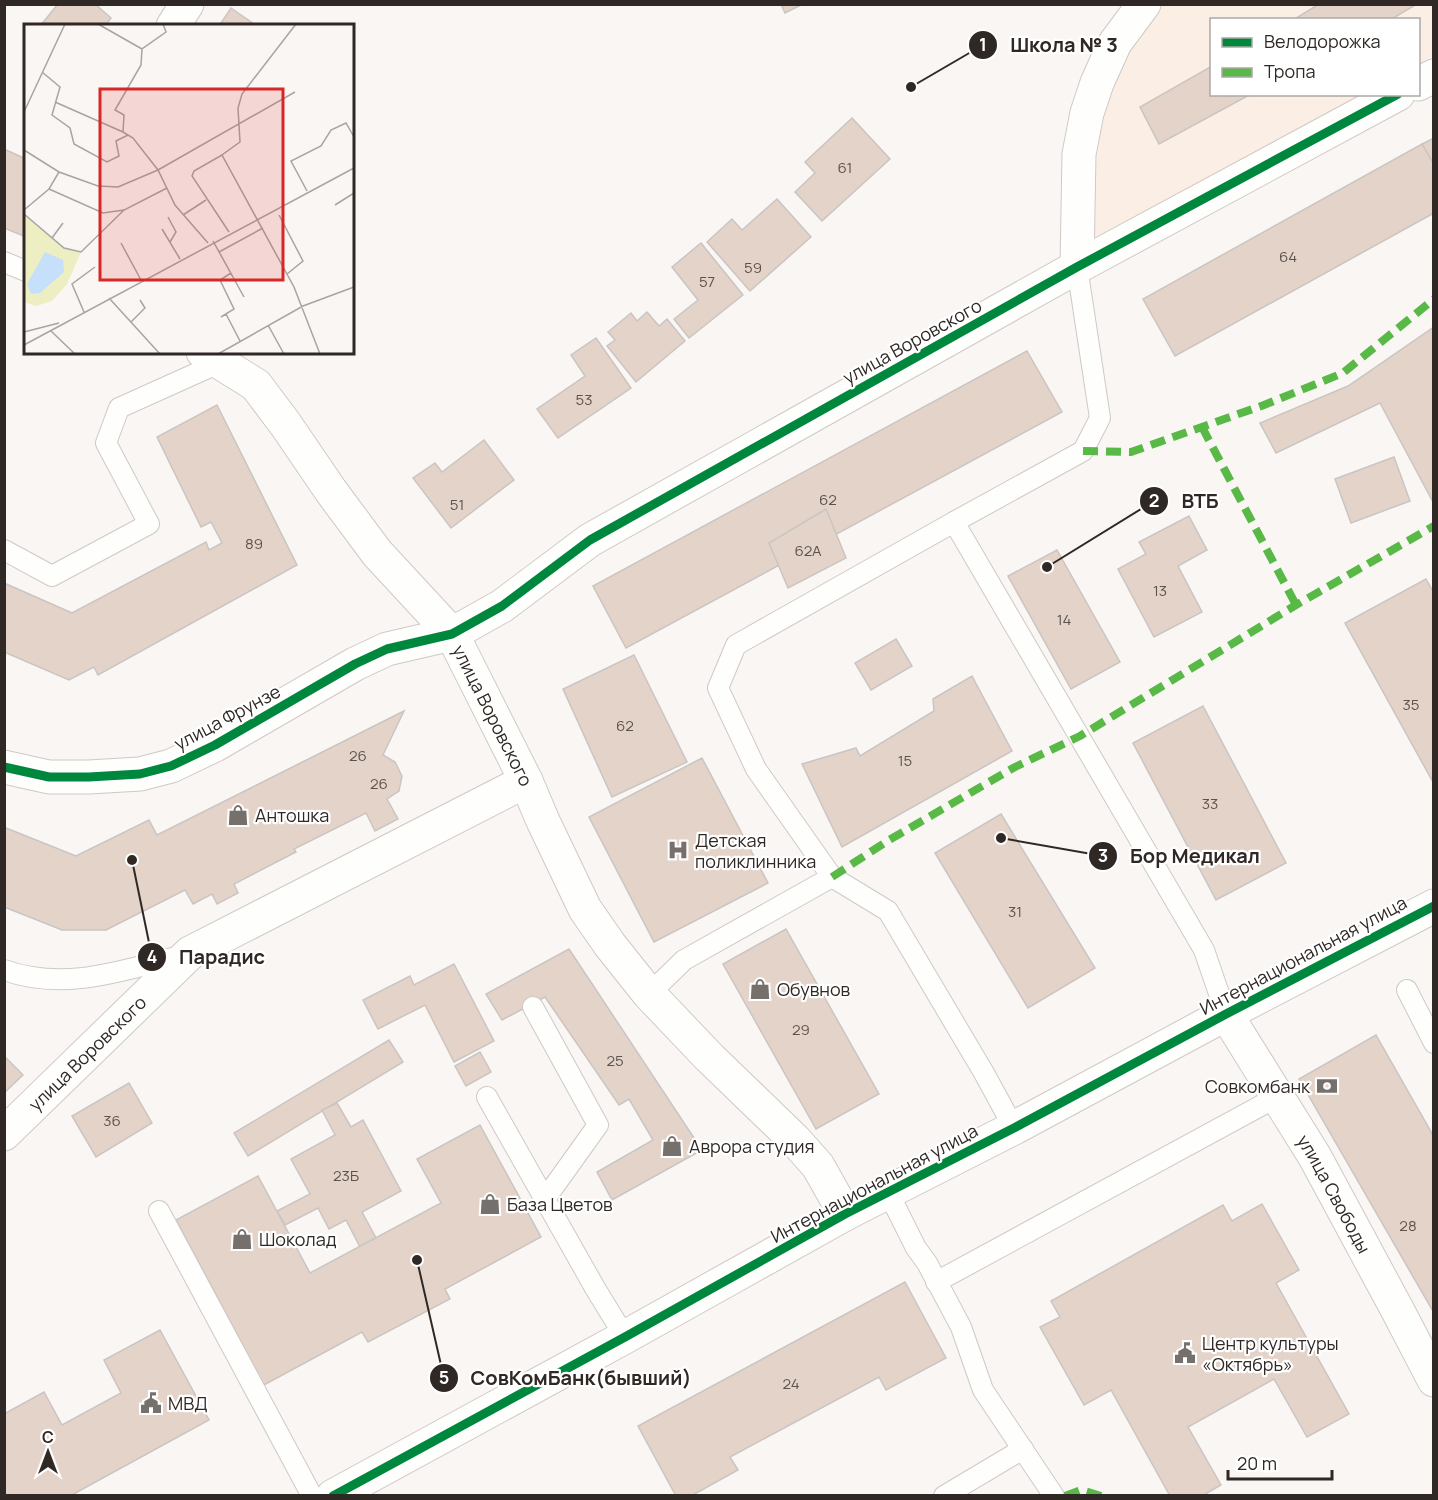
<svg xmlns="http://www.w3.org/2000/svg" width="1438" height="1500" font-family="Manrope,sans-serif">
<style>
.industrial{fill:#fbefe5}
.building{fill:#e4d3c9;stroke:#cac5c2;stroke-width:1.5}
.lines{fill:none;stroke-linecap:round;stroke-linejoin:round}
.lane-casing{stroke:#cfc9c6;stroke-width:22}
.street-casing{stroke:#cfc9c6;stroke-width:35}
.secondary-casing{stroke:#cfc9c6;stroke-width:35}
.lane{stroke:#fefefd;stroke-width:20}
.street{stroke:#fefefd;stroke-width:33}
.secondary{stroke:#fefefd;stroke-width:33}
.quiet{stroke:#58b947;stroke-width:8;stroke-dasharray:15 8;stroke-linecap:butt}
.cycleway-casing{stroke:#fff;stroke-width:13}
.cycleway{stroke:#00873e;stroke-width:9}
.labels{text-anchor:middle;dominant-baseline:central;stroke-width:4.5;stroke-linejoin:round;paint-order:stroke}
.number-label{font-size:15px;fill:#5c534d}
.street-label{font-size:18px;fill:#2f2824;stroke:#fff}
.poi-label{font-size:18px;fill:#2f2824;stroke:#fff;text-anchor:start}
.inset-road{fill:none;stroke:#a9a4a1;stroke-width:1.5}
.view{fill:#d62828;fill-opacity:0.15;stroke:#d62828;stroke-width:3}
.inset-edge{fill:none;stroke:#2f2824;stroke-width:3}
.leader{fill:none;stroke:#2f2824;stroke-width:2}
.callout-dot{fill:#2f2824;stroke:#fff;stroke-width:2}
.mark-label{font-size:18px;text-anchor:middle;font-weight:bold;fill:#fff}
.callout-label{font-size:20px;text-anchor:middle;font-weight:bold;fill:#2f2824;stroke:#fff;stroke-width:4.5;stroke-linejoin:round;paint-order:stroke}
</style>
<rect width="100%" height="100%" fill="#faf6f4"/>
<path class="industrial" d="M1144,5H1433V76L1419,84L1418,20H1212V94L1398,95L1077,267L1079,154Z"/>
<g class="building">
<path d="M58,4H95L111,18L105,26H40Z"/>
<path d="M781,4H803L785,13Z"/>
<path d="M1319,4H1417L1390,20H1293Z"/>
<path d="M231,8L257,26H219Z"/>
<path d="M1212,66V94H1251L1159,144L1140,107Z"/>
<path d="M852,118L890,159L822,221L795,192L815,173L805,162Z"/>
<path d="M1434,138V165L1422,144Z"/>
<path d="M1422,144L1434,165V213L1175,356L1143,299Z"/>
<path d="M4,149L26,159V237L4,228Z"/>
<path d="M777,199L811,237L750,291L707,242L732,219L742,230Z"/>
<path d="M701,243L743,295L689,338L674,319L698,300L672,267Z"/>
<path d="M647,312L659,326L667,319L685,341L636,382L607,346L615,340L608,332L631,313L637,321Z"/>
<path d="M1434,327V504L1380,403L1276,453L1260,423L1348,386Z"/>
<path d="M596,338L631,388L558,438L537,409L585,376L571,355Z"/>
<path d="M1027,351L1062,412L626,648L593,586Z"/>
<path d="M217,405L297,565L98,675L94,667L69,680L4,652V583L72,613L206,542L209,550L222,543L211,522L201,527L157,437Z"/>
<path d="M484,440L514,480L451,528L413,478L435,463L442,472Z"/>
<path d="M1394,457L1410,501L1351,523L1335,479Z"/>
<path d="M826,509L846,558L788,588L769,543Z"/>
<path d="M1189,516L1207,550L1178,566L1202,612L1154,637L1118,569L1146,554L1139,542Z"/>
<path d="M1057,550L1120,662L1071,689L1008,576Z"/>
<path d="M1426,579L1434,593V784L1345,623Z"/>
<path d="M896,639L912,666L871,690L855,663Z"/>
<path d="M634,655L687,762L612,797L563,689Z"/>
<path d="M972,676L1012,751L842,847L802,764L856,748L860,756L934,711L933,699Z"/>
<path d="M1203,706L1286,863L1216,900L1133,743Z"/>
<path d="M404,711L383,755L395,762L402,776L399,791L387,799L398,819L375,831L366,813L294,849L296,852L234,884L238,893L217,904L212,894L193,904L185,890L106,930H62L4,907V832L6,828L76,856L149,820L157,835Z"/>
<path d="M702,758L768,883L654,942L589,817Z"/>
<path d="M1001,814L1095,968L1028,1008L935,853Z"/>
<path d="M786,929L879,1094L816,1129L723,964Z"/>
<path d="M569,949L702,1150L612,1200L597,1172L653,1140L629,1099L619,1105L545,997L502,1020L486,994Z"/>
<path d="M454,964L494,1041L454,1062L425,1005L378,1029L363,1000L410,976L414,985Z"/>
<path d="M1376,1035L1434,1137V1313L1299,1079Z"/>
<path d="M389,1040L403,1062L248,1156L234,1133Z"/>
<path d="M480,1052L491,1072L466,1086L455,1066Z"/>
<path d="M4,1056L23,1075L4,1093Z"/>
<path d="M129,1083L152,1123L96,1157L72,1116Z"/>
<path d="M337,1103L351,1127L363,1120L401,1191L362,1212L376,1238L360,1247L346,1220L329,1229L318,1208L285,1225L277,1211L310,1194L291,1159L335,1135L322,1110Z"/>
<path d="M480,1125L541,1237L445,1289L450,1299L368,1342L362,1332L264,1385L176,1220L258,1176L310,1273L441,1203L417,1159Z"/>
<path d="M1262,1204L1299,1270L1276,1283L1349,1414L1307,1437L1274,1379L1188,1427L1221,1485L1202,1496H1170L1111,1390L1084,1405L1040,1327L1060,1317L1051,1301L1223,1205L1232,1221Z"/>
<path d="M905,1282L946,1358L886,1390L879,1377L730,1457L738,1470L691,1496H676L638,1426Z"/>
<path d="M160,1330L209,1420L70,1496H4V1414L44,1392L62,1425L121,1393L104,1360Z"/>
</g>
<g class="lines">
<defs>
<g id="lane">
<path d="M4,262L26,271"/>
<path d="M1077,267L1100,418L1083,451L954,522L1204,950L1226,1014"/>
<path d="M954,522L736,645L718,688L756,769L832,877L888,911L984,1073L1014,1128"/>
<path d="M4,550L52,576L149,524L106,443L119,408L219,363"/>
<path d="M4,970C66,992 123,970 184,955"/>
<path d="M1407,990L1434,1043"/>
<path d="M649,994L684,960L832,877"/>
<path d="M533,1007L598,1125L545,1199"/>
<path d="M487,1097L595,1288L625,1337"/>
<path d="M888,1192L916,1248L927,1263L961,1327L983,1390L1054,1496"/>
<path d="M159,1211L312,1496"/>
<path d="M936,1282L1277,1097"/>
<path d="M944,1496L1023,1449"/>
</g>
<g id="street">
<path d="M173,26L187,4"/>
<path d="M1418,84L1434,76"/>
<path d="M1077,267L1079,154L1087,113L1097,83L1115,43L1144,4"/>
<path id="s1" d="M203,352L256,385L286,425L331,491L377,553L452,634L526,781L543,821L585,909L610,945L649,994L709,1057L795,1140L818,1166L845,1214"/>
<path d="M4,767L49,777H89L140,774L171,766L215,745L355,664L387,649L452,634L502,606L590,540L1077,267L1398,94"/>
<path id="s2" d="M1226,1014L1315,1157L1398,1311L1434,1380"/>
<path id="s3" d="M4,1134L190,953L526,781"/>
</g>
<path id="secondary" d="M333,1496L625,1337L845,1214L1014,1128L1226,1014L1434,906"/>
</defs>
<use href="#lane" class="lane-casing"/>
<use href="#street" class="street-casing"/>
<use href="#secondary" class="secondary-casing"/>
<use href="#lane" class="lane"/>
<use href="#street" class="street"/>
<use href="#secondary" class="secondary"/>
<g class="quiet">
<path d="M1202,427L1296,605"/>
<path d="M1083,451L1131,452L1264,405L1343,373L1434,299"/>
<path d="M832,877L889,840L1015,767L1080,736L1296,605L1434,526"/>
<path d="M1065,1496L1081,1490L1101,1496"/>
</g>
<defs>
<g id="cycleway">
<path d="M4,767L49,777H89L140,774L171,766L215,745L355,664L387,649L452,634L502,606L590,540L1077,267L1398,94"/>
<path d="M333,1496L625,1337L845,1214L1014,1128L1226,1014L1434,906"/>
</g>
</defs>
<use href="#cycleway" class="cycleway-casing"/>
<use href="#cycleway" class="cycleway"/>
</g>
<defs>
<symbol id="shop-bare" viewBox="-9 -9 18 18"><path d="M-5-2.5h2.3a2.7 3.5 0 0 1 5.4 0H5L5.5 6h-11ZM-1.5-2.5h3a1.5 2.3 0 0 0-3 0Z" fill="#76706d" stroke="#fff" stroke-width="2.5" paint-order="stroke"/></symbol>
<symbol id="hospital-bare" viewBox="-9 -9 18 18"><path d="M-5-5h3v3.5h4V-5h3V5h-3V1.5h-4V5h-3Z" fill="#76706d" stroke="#fff" stroke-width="2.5" paint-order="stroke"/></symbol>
<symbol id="bank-bare" viewBox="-9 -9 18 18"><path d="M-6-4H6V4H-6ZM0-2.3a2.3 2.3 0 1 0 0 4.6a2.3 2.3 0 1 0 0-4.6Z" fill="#76706d" stroke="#fff" stroke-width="2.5" paint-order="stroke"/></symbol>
<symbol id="civic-bare" viewBox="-9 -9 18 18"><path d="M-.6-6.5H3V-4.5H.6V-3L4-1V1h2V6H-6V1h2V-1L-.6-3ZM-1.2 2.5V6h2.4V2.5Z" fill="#76706d" stroke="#fff" stroke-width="2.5" paint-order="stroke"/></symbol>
</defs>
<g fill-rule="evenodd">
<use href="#shop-bare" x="223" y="800" width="30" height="30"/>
<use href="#hospital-bare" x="663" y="835" width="30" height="30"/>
<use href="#shop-bare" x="745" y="974" width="30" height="30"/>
<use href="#bank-bare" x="1312" y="1071" width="30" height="30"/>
<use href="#shop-bare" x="657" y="1131" width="30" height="30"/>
<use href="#shop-bare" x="475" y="1189" width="30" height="30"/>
<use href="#shop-bare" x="227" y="1224" width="30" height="30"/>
<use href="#civic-bare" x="1170" y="1338" width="30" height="30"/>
<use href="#civic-bare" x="136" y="1388" width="30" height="30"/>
</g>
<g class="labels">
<g class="number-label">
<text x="845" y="167">61</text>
<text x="1288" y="256">64</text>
<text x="753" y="267">59</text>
<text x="707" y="281">57</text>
<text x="584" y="399">53</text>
<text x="828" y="499">62</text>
<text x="457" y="504">51</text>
<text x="254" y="543">89</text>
<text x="808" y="550">62А</text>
<text x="1160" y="590">13</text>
<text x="1064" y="619">14</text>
<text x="1411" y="704">35</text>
<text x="625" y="725">62</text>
<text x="358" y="755">26</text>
<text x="905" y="760">15</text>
<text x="379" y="783">26</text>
<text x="1210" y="803">33</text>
<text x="1015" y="911">31</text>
<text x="801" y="1029">29</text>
<text x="615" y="1060">25</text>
<text x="112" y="1120">36</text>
<text x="346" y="1175">23Б</text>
<text x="1408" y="1225">28</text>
<text x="791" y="1383">24</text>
</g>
<g class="street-label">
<text transform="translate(912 341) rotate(-29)">улица Воровского</text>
<text stroke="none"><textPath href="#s1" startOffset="471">улица Воровского</textPath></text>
<text transform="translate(227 717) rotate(-28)">улица Фрунзе</text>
<text transform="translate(1303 955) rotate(-28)">Интернациональная улица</text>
<text stroke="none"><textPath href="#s3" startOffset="116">улица Воровского</textPath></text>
<text transform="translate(874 1183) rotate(-28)">Интернациональная улица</text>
<text stroke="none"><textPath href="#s2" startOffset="210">улица Свободы</textPath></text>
</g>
<g class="poi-label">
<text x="255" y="815">Антошка</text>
<text x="695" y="840">Детская<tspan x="695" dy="21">поликлинника</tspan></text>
<text x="777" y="989">Обувнов</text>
<text x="1310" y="1086" text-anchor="end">Совкомбанк</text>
<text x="689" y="1146">Аврора студия</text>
<text x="507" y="1204">База Цветов</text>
<text x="259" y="1239">Шоколад</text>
<text x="1202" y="1343">Центр культуры<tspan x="1202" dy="21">«Октябрь»</tspan></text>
<text x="168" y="1403">МВД</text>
</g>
</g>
<g transform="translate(24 24)">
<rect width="330" height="330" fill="#faf6f4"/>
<path d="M0,190L40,224L57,228L43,260L28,277L12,282L0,278Z" fill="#edeec1"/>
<path d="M21,228L39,236L40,248L16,269L7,270L3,260Z" fill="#c6e0fb"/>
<path class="inset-road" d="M74,0L118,25M139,0L142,8L118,25L117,41L91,86L100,91L99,108L109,114L134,146L151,181L184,219M272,0L218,70L214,84L216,118L198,131L270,263L296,330M18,48L36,63L28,91L46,104L50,120L83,138L95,132L92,117L104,111M31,78L99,108M0,88L41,0M0,126L35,148L74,162L94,163L134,146L271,68M198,131L170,147L168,152L205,208M25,165L79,189L100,186M283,167L267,137L297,122L307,106L322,99L330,113M311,181L330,169M0,186L25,165L35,148M0,190L40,224L57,228L100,186L143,164M159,191L182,176M255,191L279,237L263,250M144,193L152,208L146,218M138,205L156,235M28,214L39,199M189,217L220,273M97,219L117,256M195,228L239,204M85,274L136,330M60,288L48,260L71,243M202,290L216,317M197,293L210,285L196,256L207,249M107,298L121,284L116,276M244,301L260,330M27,307L51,330M0,308L35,299M0,321L330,144M194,330L279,282L330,263"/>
<path class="view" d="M76,65H259V256H76Z"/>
<rect width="330" height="330" class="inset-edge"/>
</g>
<path class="leader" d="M911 87L983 45M1047 567L1154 501M1001 838L1103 856M132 860L152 957M417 1260L444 1378"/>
<g class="callout-dot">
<circle cx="911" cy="87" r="6"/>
<circle cx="1047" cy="567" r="6"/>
<circle cx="1001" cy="838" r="6"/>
<circle cx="132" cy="860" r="6"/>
<circle cx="417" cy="1260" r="6"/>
<circle cx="983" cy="45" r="15"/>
<circle cx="1154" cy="501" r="15"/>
<circle cx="1103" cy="856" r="15"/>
<circle cx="152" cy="957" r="15"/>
<circle cx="444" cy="1378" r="15"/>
</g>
<g class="mark-label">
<text x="983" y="51">1</text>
<text x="1154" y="507">2</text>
<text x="1103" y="862">3</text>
<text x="152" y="963">4</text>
<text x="444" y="1384">5</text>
</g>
<g class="callout-label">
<text x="1064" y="52">Школа № 3</text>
<text x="1200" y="508">ВТБ</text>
<text x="1195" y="863">Бор Медикал</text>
<text x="222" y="964">Парадис</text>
<text x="581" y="1385">СовКомБанк(бывший)</text>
</g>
<rect width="1438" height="1500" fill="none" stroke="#2f2824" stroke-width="12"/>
<rect x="1210" y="18" width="210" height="78" fill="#ffffff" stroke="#aca9a7" stroke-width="1.5"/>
<rect x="1222" y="38" width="30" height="9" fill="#00873e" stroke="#aca9a7" stroke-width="1.5"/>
<text x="1264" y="48" font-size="18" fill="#2f2824">Велодорожка</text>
<rect x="1222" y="68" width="30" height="9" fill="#58b947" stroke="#aca9a7" stroke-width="1.5"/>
<text x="1264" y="78" font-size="18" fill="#2f2824">Тропа</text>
<g transform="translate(48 1452)" stroke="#ffffff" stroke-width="4.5" paint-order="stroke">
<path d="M0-4.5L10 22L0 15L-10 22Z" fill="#2f2824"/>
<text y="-9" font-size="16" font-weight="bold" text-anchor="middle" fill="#2f2824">С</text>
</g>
<path d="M1228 1470v9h104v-9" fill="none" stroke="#2f2824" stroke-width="3"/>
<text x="1237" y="1470" font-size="18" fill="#2f2824" stroke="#ffffff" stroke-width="4.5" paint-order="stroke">20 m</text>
</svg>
